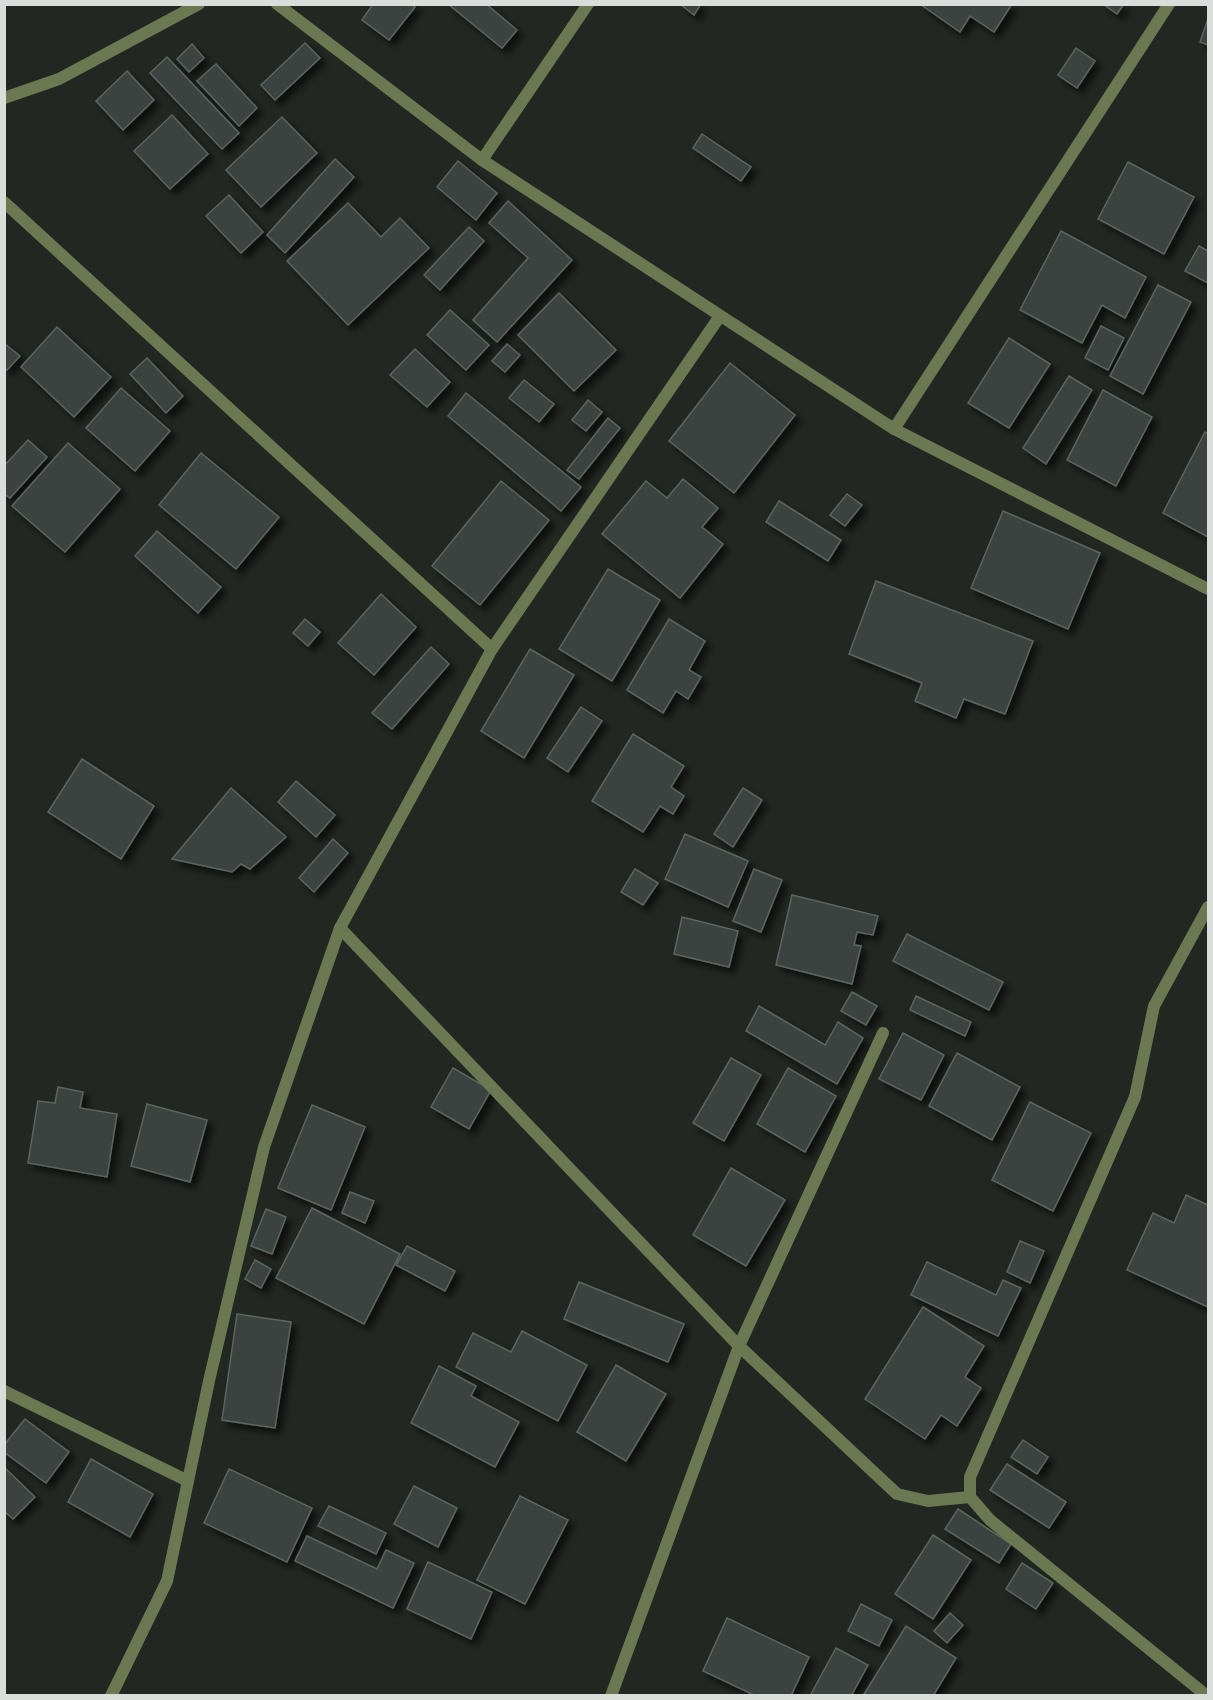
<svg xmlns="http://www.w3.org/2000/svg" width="1213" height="1700" font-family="Quicksand,sans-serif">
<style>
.building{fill:#3a433f;stroke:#5b6560;stroke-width:1.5;filter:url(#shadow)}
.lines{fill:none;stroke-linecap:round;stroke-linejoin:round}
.minor{stroke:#6c7851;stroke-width:12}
</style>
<defs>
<filter id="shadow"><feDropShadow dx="5.5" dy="5.5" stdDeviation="3" flood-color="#0009"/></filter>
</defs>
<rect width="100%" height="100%" fill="#222721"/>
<g class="building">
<path d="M373,4H412L415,7L389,40L362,20Z"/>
<path d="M448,4H486L517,30L502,48Z"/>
<path d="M680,4H701L694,15Z"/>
<path d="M920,4H1012L994,32L970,16L960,32Z"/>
<path d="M1103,4H1124L1117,14Z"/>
<path d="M1208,19V45L1200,42Z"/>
<path d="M305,43L320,58L275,100L261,85Z"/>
<path d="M192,44L204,58L189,72L177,59Z"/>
<path d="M1076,48L1095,61L1077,88L1058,75Z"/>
<path d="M167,57L239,133L222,149L150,73Z"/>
<path d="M216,64L257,108L239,126L197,81Z"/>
<path d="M127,71L154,100L123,130L96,101Z"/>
<path d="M172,115L208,154L170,189L134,151Z"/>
<path d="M282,117L317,153L261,207L226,170Z"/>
<path d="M702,134L751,167L741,181L693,148Z"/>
<path d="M335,159L354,177L285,253L267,235Z"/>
<path d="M458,161L497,193L476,220L437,187Z"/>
<path d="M1128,162L1194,197L1164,254L1098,219Z"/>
<path d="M229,195L263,232L241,253L206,216Z"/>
<path d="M508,201L572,260L497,342L473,320L528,258L489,223Z"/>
<path d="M348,203L381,237L400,218L429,248L348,325L287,261Z"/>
<path d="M469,227L484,241L440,290L424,275Z"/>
<path d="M1061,231L1146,277L1125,318L1102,305L1082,343L1020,310Z"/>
<path d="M1199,246L1208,251V283L1185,271Z"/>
<path d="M1158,285L1191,302L1143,394L1110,376Z"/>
<path d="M559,293L616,350L574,391L518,335Z"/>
<path d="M450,310L489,345L466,370L427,335Z"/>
<path d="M1101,326L1124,338L1108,370L1085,358Z"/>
<path d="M57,327L111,377L74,417L21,367Z"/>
<path d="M1009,338L1050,364L1009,428L968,403Z"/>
<path d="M4,343L20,356L7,370L4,368Z"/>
<path d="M507,344L520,355L505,372L492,361Z"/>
<path d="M415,349L450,382L427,407L390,375Z"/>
<path d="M147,358L183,396L166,413L130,374Z"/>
<path d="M730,363L795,415L734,493L669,441Z"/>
<path d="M1069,376L1092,390L1046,464L1023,448Z"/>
<path d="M524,380L554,404L539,422L509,398Z"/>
<path d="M121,388L170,431L135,471L86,428Z"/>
<path d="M1103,390L1152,417L1116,486L1067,460Z"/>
<path d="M466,393L581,487L561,511L448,416Z"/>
<path d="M588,400L602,412L586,431L572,420Z"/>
<path d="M608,418L620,428L579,479L567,470Z"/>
<path d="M1205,432L1208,434V537L1163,513Z"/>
<path d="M28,440L47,457L10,498L4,494V466Z"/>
<path d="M68,443L120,489L65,552L12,506Z"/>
<path d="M201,453L279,517L236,569L159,505Z"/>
<path d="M683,479L718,508L702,527L723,544L680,598L602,534L646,481L667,498Z"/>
<path d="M501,481L549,520L480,605L432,566Z"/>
<path d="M847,494L862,505L845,526L830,515Z"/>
<path d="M779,501L841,540L828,561L766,522Z"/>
<path d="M1003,511L1100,553L1068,629L971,588Z"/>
<path d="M157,531L221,587L198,613L135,556Z"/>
<path d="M608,569L660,600L612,681L559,649Z"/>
<path d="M876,581L1033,641L1005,714L964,699L956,718L915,701L922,683L849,654Z"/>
<path d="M381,594L416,627L374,675L338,643Z"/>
<path d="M305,619L320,632L308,646L293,633Z"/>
<path d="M669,619L705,641L689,670L701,677L688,699L676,691L663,713L627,690Z"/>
<path d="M431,647L449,664L392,729L372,713Z"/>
<path d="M530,649L574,675L524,758L481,731Z"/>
<path d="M581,707L602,721L568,772L547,758Z"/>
<path d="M633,734L684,766L671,787L684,796L673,814L660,806L643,832L592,801Z"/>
<path d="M82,759L154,806L121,859L48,812Z"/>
<path d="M296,781L335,815L316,837L278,802Z"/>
<path d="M231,788L286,837L250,869L241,864L232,872L172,859Z"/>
<path d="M743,788L762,800L733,847L714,834Z"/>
<path d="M685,834L748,861L728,907L665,879Z"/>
<path d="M333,839L348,853L314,892L299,878Z"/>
<path d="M635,869L658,883L643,905L621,892Z"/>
<path d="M754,869L782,880L761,932L733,921Z"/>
<path d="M792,895L878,916L873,935L857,932L854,945L861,946L852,984L776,965Z"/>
<path d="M682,917L738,931L729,967L674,954Z"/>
<path d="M907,934L1003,982L989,1010L893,961Z"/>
<path d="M852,992L877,1006L866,1025L841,1011Z"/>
<path d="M916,996L971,1022L965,1036L910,1010Z"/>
<path d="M759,1006L825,1045L838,1022L863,1038L837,1084L746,1031Z"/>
<path d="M903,1033L944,1055L921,1100L879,1079Z"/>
<path d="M957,1053L1020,1087L992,1140L929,1106Z"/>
<path d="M731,1058L761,1075L724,1141L693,1123Z"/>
<path d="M453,1068L491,1090L469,1129L431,1107Z"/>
<path d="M788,1068L836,1096L805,1152L757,1124Z"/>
<path d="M58,1087L83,1092L80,1108L117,1114L107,1177L28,1163L38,1101L55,1103Z"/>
<path d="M1030,1102L1091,1133L1053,1211L992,1180Z"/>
<path d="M147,1104L207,1120L190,1182L131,1166Z"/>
<path d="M312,1105L365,1127L331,1210L278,1188Z"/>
<path d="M731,1168L785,1200L746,1266L693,1235Z"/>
<path d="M350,1192L374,1201L365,1223L342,1213Z"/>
<path d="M1186,1195L1208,1205V1307L1127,1270L1153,1213L1174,1223Z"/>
<path d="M312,1208L400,1254L364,1324L276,1278Z"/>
<path d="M266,1209L286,1217L272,1254L251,1246Z"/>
<path d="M1020,1241L1044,1251L1030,1283L1007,1272Z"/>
<path d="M407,1246L455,1271L445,1291L396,1265Z"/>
<path d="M255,1260L271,1269L261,1288L245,1279Z"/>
<path d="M927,1262L996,1295L1003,1280L1021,1288L998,1336L911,1295Z"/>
<path d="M579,1282L684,1324L668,1362L564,1319Z"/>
<path d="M923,1307L984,1346L965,1377L981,1388L957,1426L941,1415L925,1439L865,1399Z"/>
<path d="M237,1314L291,1322L275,1428L222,1420Z"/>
<path d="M522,1331L587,1365L558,1421L456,1367L473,1333L511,1352Z"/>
<path d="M616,1365L666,1394L626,1461L577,1432Z"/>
<path d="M439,1366L476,1386L471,1396L519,1422L495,1467L411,1423Z"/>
<path d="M25,1419L69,1452L46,1483L4,1452V1445Z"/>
<path d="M1023,1440L1048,1457L1037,1474L1011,1457Z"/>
<path d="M91,1459L153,1494L130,1537L68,1502Z"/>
<path d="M1007,1464L1066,1502L1049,1528L990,1490Z"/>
<path d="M4,1467L35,1497L13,1519L4,1511Z"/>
<path d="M229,1469L312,1508L287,1562L204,1523Z"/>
<path d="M414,1486L457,1508L438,1547L394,1524Z"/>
<path d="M520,1496L568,1520L525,1604L477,1580Z"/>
<path d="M329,1506L386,1533L376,1554L318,1526Z"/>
<path d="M958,1509L1011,1544L999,1563L945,1529Z"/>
<path d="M933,1535L971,1560L933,1619L895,1594Z"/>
<path d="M307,1536L377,1569L386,1550L414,1563L393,1608L295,1561Z"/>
<path d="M428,1562L492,1592L471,1639L407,1609Z"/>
<path d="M1022,1563L1053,1583L1036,1609L1006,1589Z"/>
<path d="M861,1604L892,1620L879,1646L848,1631Z"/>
<path d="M950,1613L963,1625L947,1643L934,1631Z"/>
<path d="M727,1618L809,1657L791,1696H756L703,1671Z"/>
<path d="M906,1626L956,1658L933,1696H863Z"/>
<path d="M836,1648L868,1665L851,1696H810Z"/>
</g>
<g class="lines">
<g class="minor">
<path d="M277,4L482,160L894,429L1208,589"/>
<path d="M4,98L59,79L199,4"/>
<path d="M482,160L588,4"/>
<path d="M4,202L492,649"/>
<path d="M894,429L1169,4"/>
<path d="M340,928L739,1346L897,1494L928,1501L970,1497"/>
<path d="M4,1391L188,1481"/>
<path d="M111,1696L167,1581L209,1381L264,1147L340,928L492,649L720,316"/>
<path d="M611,1696L739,1346L883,1033"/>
<path d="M1207,1696L990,1520L970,1497V1477L1135,1097L1154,1006L1208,907"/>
</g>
</g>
<rect width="1213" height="1700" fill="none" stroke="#dadeda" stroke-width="12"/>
</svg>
